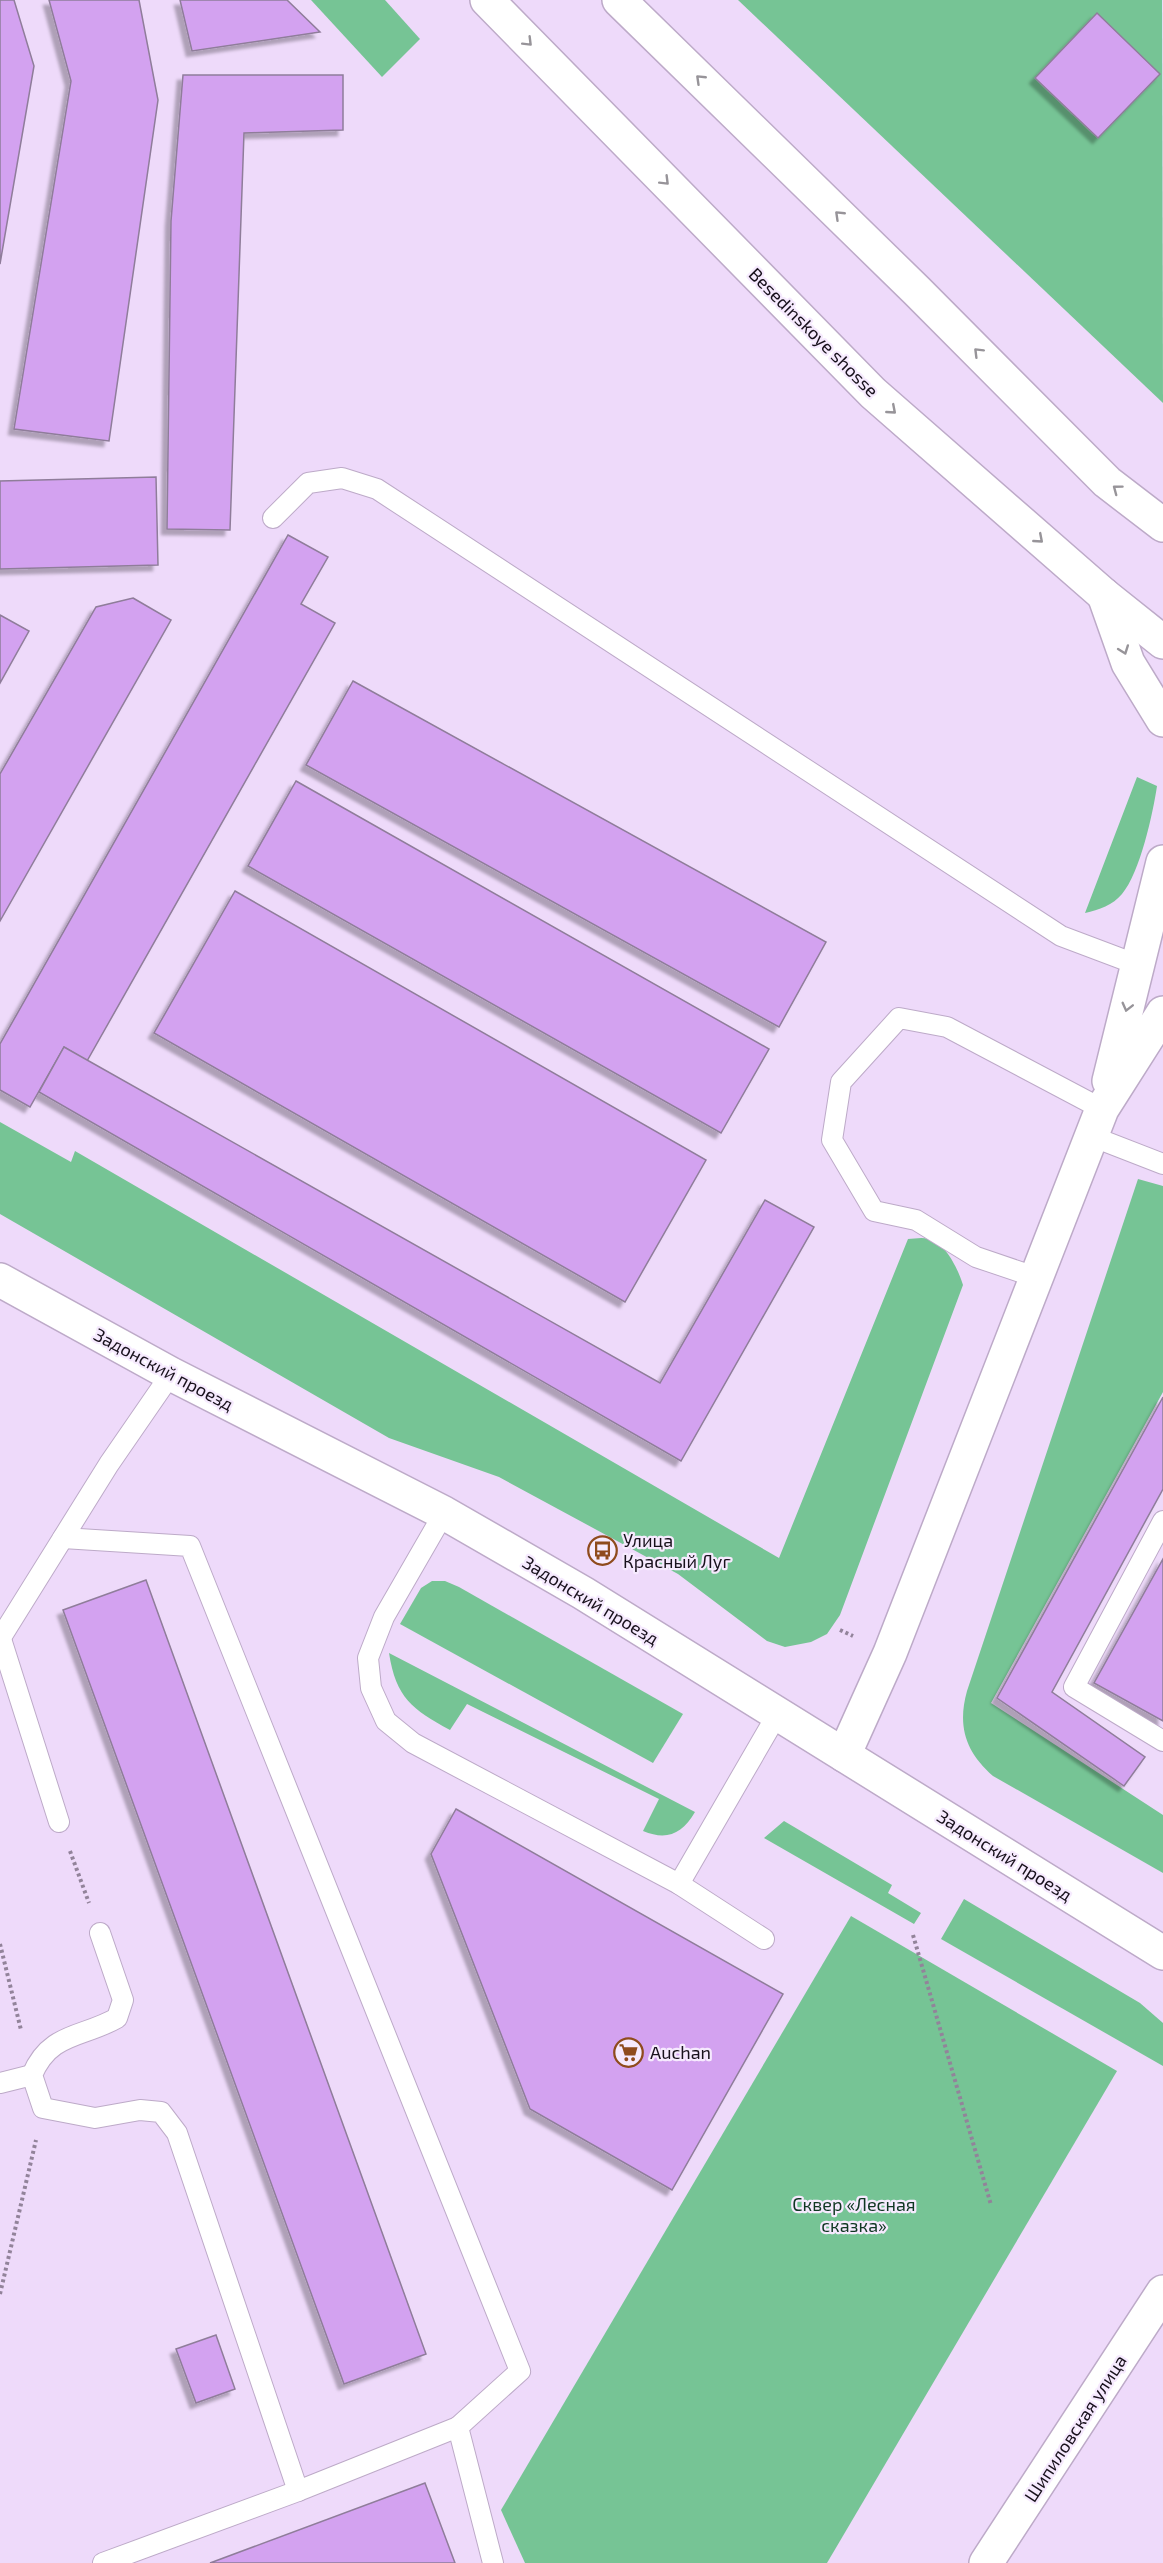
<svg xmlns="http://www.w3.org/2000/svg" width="1163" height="2563" font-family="'Exo 2',sans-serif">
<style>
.green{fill:#76c495}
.building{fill:#d3a2f0;stroke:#8f7d9a;stroke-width:1.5;filter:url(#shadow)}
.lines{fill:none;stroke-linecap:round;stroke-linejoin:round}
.service-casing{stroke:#bdaac8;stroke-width:22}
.tertiary-casing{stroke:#bdaac8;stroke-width:36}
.primary-casing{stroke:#bdaac8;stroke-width:36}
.path{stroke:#92839a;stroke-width:4;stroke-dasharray:3 3;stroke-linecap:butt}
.service{stroke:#fff;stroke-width:20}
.tertiary{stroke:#fff;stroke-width:33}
.primary{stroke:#fff;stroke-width:33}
.oneway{stroke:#979499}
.labels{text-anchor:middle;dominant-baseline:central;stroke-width:4.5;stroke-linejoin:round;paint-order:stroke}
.street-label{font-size:18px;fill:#18111c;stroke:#f6eafe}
.poi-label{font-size:18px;fill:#18111c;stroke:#f6eafe;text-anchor:start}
.park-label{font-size:18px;fill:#0f3722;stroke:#f6eafe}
</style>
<defs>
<filter id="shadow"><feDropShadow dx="-5.5" dy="5.5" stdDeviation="1.5" flood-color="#0004"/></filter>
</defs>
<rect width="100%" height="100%" fill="#eedafa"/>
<g class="green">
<path d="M311,0H385L420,39L382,77Z"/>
<path d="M738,0H1162L1163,403Z"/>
<path d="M1137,777L1157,786C1153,813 1140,873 1122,894C1113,905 1099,910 1085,913Z"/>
<path d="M0,1122L71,1162L75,1151L779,1558L908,1239C914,1239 922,1237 928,1239C946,1243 958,1269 963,1285L840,1615L827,1634L811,1642L785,1647L767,1641L678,1574L499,1477L389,1438L0,1214Z"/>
<path d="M1138,1179L1163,1186V1392L991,1703L1163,1815V1873L993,1776C966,1752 957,1727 967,1691Z"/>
<path d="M432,1581H445L459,1587L683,1714L653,1763L400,1624L421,1588Z"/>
<path d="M389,1653L695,1812C682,1834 667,1841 643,1831L659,1799L467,1704L450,1730C412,1709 396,1698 389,1653Z"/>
<path d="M784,1821L892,1885L888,1893L921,1913L914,1924L764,1838Z"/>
<path d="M964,1899L1140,2003L1163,2023V2066L941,1939Z"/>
<path d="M851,1916L1117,2071L827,2563H525L501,2510Z"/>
</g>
<g class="building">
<path d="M0,0H14L34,66L0,264Z"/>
<path d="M49,0H139L158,100L109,441L14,429L71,81Z"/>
<path d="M180,0H287L320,32L192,51Z"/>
<path d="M1097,13L1160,74L1098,138L1035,78Z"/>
<path d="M183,75H343V130L244,133L230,530L167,529L171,221Z"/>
<path d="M156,477L158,565L0,569V481Z"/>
<path d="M288,535L328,557L301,604L335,623L87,1061L64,1047L30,1107L0,1090V1044Z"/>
<path d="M133,598L171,620L0,921V774L96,607Z"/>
<path d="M0,615L29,631L0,683Z"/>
<path d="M353,681L826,942L779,1027L306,765Z"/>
<path d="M296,781L769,1049L721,1133L248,866Z"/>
<path d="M235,891L706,1160L625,1302L154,1033Z"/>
<path d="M64,1047L660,1383L765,1200L814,1227L681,1461L39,1092Z"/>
<path d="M1163,1397V1489L1052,1692L1145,1757L1124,1786L997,1698Z"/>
<path d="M1163,1559V1721L1094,1683Z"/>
<path d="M146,1580L426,2354L344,2384L63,1610Z"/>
<path d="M456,1809L783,1994L672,2190L530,2109L431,1854Z"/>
<path d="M216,2335L235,2389L196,2403L176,2349Z"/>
<path d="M425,2483L455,2563H210Z"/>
</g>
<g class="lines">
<defs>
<g id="service">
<path d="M273,518L308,483L342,478L377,489L1061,936L1138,965"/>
<path d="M1091,1136L1163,1164"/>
<path d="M1035,1277L976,1257L916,1220L874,1211L832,1140L841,1082L899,1018L947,1027L1102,1109"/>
<path d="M444,1513L384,1617L368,1658L371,1688L386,1721L413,1743L679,1884L764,1939"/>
<path d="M1163,1521L1074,1687L1163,1741"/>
<path d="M63,1538L190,1546L520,2371L458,2427L493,2563"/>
<path d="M0,1639L109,1464L171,1374"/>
<path d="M1,1639L59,1822"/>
<path d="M679,1884L778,1713"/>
<path d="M100,1933L123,2000L117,2018C82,2038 50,2032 32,2075L43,2108L95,2118L140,2110L161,2112L177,2133L298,2491"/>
<path d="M0,2083L32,2075"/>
<path d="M103,2563L298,2491L458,2427"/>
</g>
<g id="tertiary">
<path d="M1104,595L1128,663L1163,720"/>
<path d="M1109,1081L1163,862"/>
<path d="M0,1280L171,1374L444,1513L583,1593L1163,1953"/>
<path d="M844,1755L890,1653L1102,1109L1163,1013"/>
<path d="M986,2563L1163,2292"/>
</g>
<g id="primary">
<path d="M487,0L873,393L1104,595L1163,642"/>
<path d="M619,0L917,291L1107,482L1163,525"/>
</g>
</defs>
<use href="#service" class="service-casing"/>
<use href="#tertiary" class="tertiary-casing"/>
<use href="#primary" class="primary-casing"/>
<g class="path">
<path d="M840,1630L853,1636"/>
<path d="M70,1851L89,1903"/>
<path d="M913,1935L991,2205"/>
<path d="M0,1944L21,2030"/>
<path d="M0,2294L36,2140"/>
</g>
<use href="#service" class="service"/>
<use href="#tertiary" class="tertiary"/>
<use href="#primary" class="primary"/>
</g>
<defs><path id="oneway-chevron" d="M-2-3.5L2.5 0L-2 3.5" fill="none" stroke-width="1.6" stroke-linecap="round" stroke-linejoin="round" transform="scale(1.5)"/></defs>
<g class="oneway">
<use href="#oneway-chevron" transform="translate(528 42) rotate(45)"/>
<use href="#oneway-chevron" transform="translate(700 79) rotate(-136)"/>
<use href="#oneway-chevron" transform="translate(665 181) rotate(45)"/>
<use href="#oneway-chevron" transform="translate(839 215) rotate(-136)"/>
<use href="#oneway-chevron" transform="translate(978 352) rotate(-135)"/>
<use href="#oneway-chevron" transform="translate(892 410) rotate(41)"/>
<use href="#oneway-chevron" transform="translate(1117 489) rotate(-143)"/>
<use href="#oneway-chevron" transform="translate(1039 539) rotate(41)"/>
<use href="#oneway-chevron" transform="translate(1124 650) rotate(70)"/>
<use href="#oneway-chevron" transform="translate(1127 1007) rotate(104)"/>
</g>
<defs>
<symbol id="bus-ring" viewBox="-11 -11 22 22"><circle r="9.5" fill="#f6eafe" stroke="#8f4b1d" stroke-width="1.5"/><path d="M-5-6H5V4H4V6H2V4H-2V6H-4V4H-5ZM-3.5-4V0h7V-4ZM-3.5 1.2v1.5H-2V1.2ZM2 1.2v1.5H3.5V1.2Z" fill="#8f4b1d"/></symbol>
<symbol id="supermarket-ring" viewBox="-11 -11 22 22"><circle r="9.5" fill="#f6eafe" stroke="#8f4b1d" stroke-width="1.5"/><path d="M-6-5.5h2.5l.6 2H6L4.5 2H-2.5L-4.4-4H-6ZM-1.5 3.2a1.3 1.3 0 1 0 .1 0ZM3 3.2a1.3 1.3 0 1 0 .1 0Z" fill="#8f4b1d"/></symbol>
</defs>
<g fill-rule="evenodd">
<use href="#bus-ring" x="586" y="1534" width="33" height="33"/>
<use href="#supermarket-ring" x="612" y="2036" width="33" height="33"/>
</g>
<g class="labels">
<g class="street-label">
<text transform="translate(814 332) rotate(45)">Besedinskoye shosse</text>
<text transform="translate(164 1369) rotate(28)">Задонский проезд</text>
<text transform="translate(591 1600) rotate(31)">Задонский проезд</text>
<text transform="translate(1005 1855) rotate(32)">Задонский проезд</text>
<text transform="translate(1075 2428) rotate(-57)">Шипиловская улица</text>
</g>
<g class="poi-label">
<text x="623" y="1540">Улица<tspan x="623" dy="21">Красный Луг</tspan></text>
<text x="650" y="2052">Auchan</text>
</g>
<g class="park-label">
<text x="854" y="2204">Сквер «Лесная<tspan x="854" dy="21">сказка»</tspan></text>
</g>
</g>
</svg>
